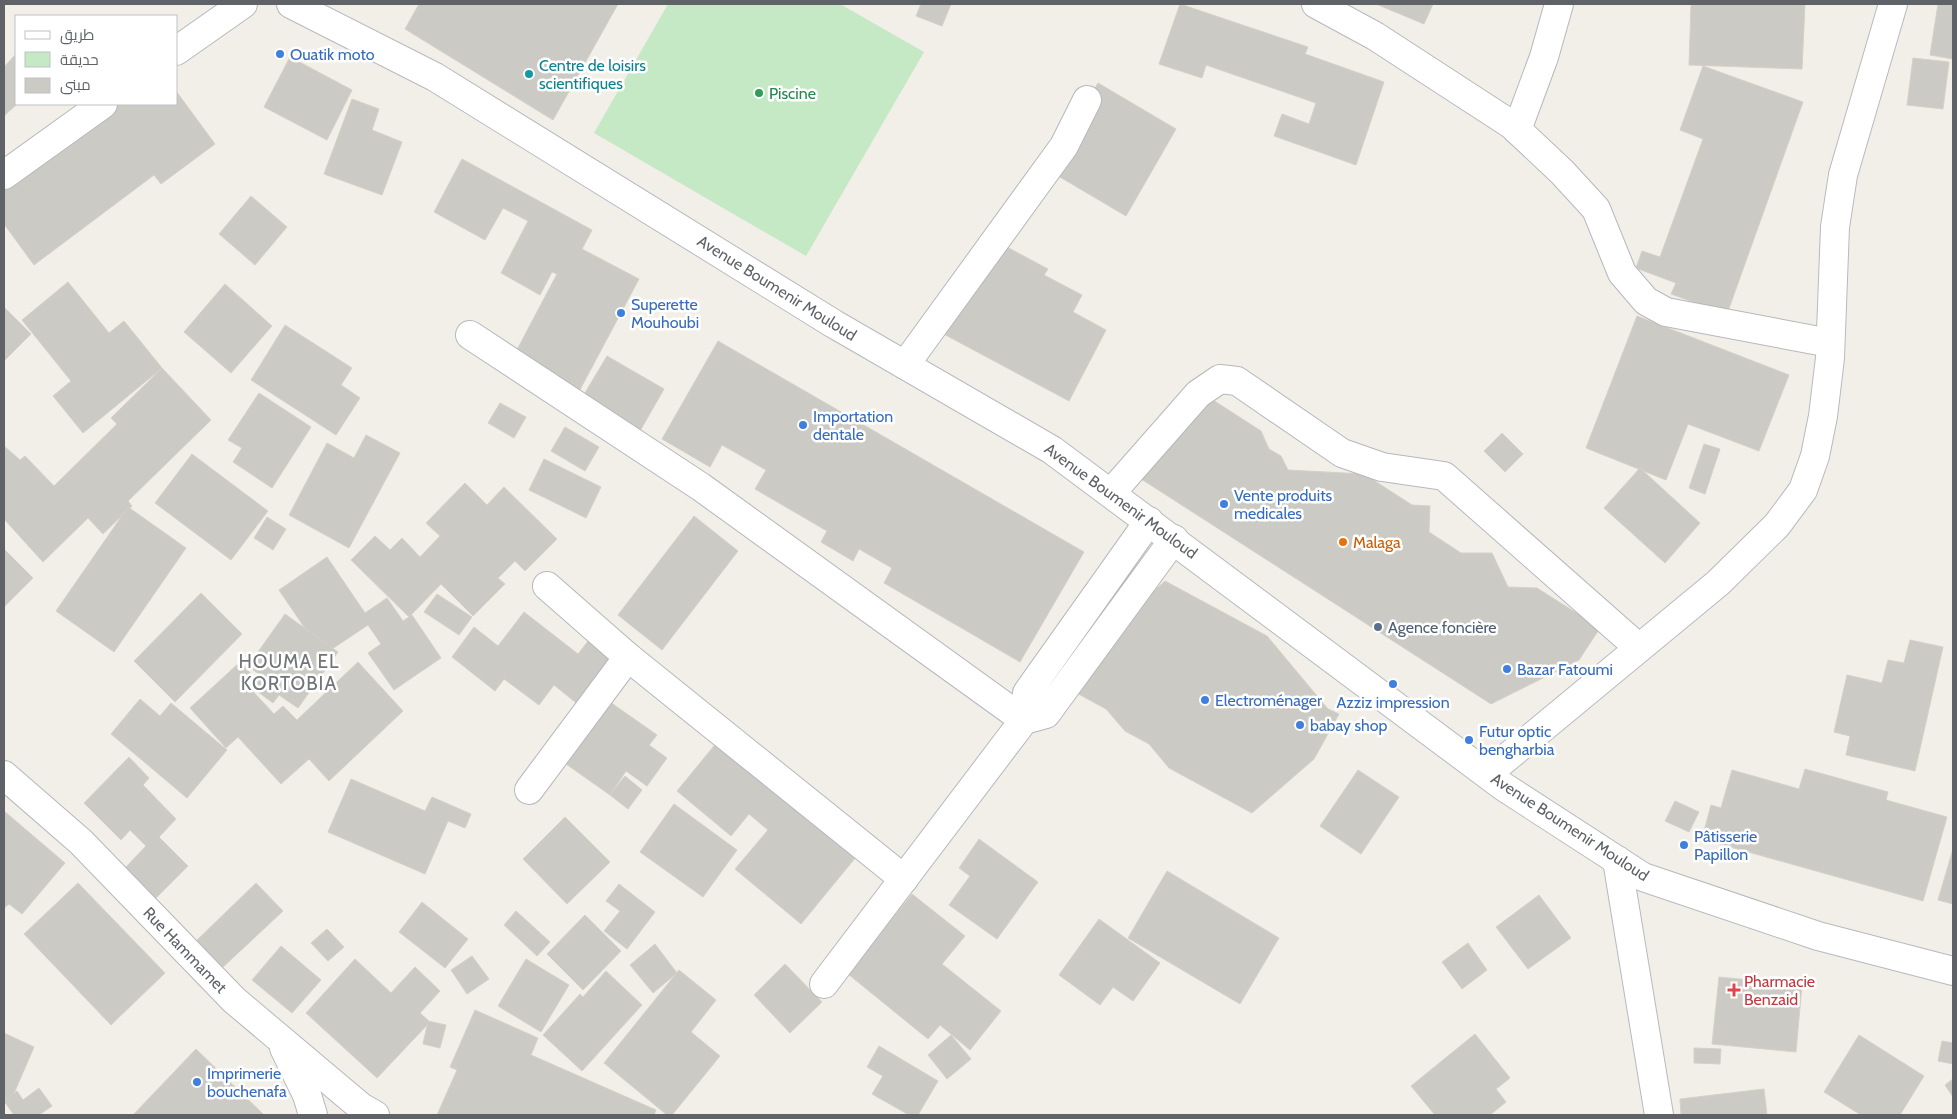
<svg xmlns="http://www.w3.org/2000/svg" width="1957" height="1119" font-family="Cabin,Cairo,sans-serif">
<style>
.green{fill:#c5e8c5}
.building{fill:#cccac5;stroke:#d6d1c6}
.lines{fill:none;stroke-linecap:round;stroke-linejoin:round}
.street-casing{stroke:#b5b8bc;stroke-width:30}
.secondary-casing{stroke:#b6babf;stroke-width:30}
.street{stroke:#fff;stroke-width:28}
.secondary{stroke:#fff;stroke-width:28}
.shop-dot{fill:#3f7fe0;stroke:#fff;stroke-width:2}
.culture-dot{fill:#0f9aa8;stroke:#fff;stroke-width:2}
.leisure-dot{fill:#2e9e5b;stroke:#fff;stroke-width:2}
.food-dot{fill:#e8710a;stroke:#fff;stroke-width:2}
.service-dot{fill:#5c6f8a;stroke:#fff;stroke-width:2}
.health-dot{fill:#e0444e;stroke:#fff;stroke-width:2}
.labels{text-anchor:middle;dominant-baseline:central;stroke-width:5;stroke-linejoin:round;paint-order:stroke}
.shop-label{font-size:16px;fill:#366cbe;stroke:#fff;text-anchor:start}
.culture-label{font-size:16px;fill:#0d838f;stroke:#fff;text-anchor:start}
.leisure-label{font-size:16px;fill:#27864d;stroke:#fff;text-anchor:start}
.street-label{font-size:16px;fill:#5f6368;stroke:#fff}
.food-label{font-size:16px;fill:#c56008;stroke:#fff;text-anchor:start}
.service-label{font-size:16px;fill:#4e5e75;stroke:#fff;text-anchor:start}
.health-label{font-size:16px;fill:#be3a42;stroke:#fff;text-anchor:start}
.quarter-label{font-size:19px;letter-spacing:1px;fill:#70757a;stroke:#fff}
</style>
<rect width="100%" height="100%" fill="#f1efe8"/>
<path class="green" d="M668,4H840L924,52L806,256L594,133Z"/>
<g class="building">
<path d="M419,4H618L553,120L405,29Z"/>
<path d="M921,4H951L942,26L916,16Z"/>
<path d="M1180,4L1308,47L1305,54L1384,82L1356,165L1274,136L1282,114L1309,124L1316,103L1206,65L1202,78L1159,64Z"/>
<path d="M1376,4H1433L1424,24Z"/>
<path d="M1691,4H1805L1802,69L1689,65Z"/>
<path d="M1938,4H1953V59L1930,55Z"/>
<path d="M16,54L17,104L4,116V67Z"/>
<path d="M290,57L352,90L327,140L264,107Z"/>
<path d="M1913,58L1949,62L1943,109L1907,105Z"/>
<path d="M1703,66L1803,102L1727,314L1671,294L1676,283L1636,268L1642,251L1660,257L1703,139L1680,130Z"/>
<path d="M1098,83L1176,129L1126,216L1048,170Z"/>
<path d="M176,91L215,144L161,184L154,175L34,265L4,224V188L116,104H176Z"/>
<path d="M352,99L379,109L372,130L402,142L382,195L324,174Z"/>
<path d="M462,159L592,230L582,249L639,279L575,399L510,363L557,274L552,272L540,295L501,273L528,221L503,208L485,240L434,212Z"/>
<path d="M251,196L287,227L255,265L219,234Z"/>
<path d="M988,237L1048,269L1044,275L1082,295L1073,312L1106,330L1069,401L938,331Z"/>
<path d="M68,282L109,333L124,321L162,368L83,433L53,396L71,381L22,320Z"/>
<path d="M225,284L272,326L231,373L184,332Z"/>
<path d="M4,307L31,334L4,361Z"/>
<path d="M1637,316L1789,375L1759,451L1688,424L1666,480L1586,448Z"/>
<path d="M285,325L352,368L341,385L360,398L336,435L251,380Z"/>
<path d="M718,341L1084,552L1020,662L884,583L892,568L859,549L853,561L821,542L827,531L755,489L766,470L722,445L710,467L662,439Z"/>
<path d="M607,356L664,389L640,431L582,398Z"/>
<path d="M162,368L211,420L128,501L132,506L103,534L88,518L43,562L4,519V446L20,460L25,456L54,486L117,424L111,418Z"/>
<path d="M259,393L311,427L272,488L233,462L242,448L228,440Z"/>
<path d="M1213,400L1261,431L1269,449L1281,456L1288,470L1364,474L1412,505L1430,506L1429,532L1461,553H1492L1508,587L1537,588L1600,628L1579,660L1491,704L1135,475L1170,421Z"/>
<path d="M500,403L526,417L514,438L488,423Z"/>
<path d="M565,427L599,447L585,471L551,451Z"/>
<path d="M1502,433L1523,454L1505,472L1484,451Z"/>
<path d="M366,435L400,453L349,548L289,515L327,443L354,458Z"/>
<path d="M1704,444L1720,449L1705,494L1689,488Z"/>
<path d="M192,454L268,511L231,560L155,503Z"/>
<path d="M544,459L601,487L586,518L529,490Z"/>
<path d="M1640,468L1700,523L1665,563L1604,508Z"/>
<path d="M465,483L487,505L504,487L557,539L525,571L515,561L498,578L505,584L473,616L441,584L409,617L351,560L375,536L390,550L402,538L420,557L440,536L426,523Z"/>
<path d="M128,507L186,548L114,652L56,611Z"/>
<path d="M694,516L738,551L662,650L618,615Z"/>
<path d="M267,517L286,529L273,550L254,538Z"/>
<path d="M4,549L33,578L4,607Z"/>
<path d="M327,557L365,613L387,598L403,621L412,615L441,658L394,690L368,653L381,644L368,625L323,655L279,590Z"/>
<path d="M1165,581L1267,636L1328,709L1339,714L1314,759L1252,813L1169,768L1149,744L1125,731L1106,709L1073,691L1097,646L1139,610L1146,598Z"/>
<path d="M201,593L242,634L175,702L134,661Z"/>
<path d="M437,594L472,617L459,635L424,612Z"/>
<path d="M524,612L578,654L596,631L622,652L580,706L554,685L539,705L504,679L495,691L452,657L474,627L498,646Z"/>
<path d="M285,614L338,652L298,708L279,695L273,703L250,686L259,674L248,666Z"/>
<path d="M1910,640L1943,647L1915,771L1846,755L1850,736L1834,732L1847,675L1882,683L1888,660L1904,663Z"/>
<path d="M240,662L254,677L246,684L274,714L283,706L297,720L358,662L403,711L329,781L309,759L281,784L238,737L226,748L190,708Z"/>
<path d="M140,699L160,716L171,703L227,750L187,798L111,734Z"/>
<path d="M610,702L657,735L649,745L667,758L647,786L626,771L610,795L566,764Z"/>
<path d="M732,724L870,840L801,924L735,869L768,830L749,814L731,836L677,791Z"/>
<path d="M129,757L149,778L143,785L176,819L159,837L188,866L155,899L125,868L146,846L130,830L121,840L84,803Z"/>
<path d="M1805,769L1888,792L1886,800L1947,817L1923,901L1702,839L1711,805L1721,808L1732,770L1799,789Z"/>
<path d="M1358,770L1399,797L1361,854L1320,826Z"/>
<path d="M625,776L642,790L628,809L610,795Z"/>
<path d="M351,779L425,811L432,797L471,814L465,828L448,821L425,874L328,832Z"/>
<path d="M1675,801L1699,812L1689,832L1665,821Z"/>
<path d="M674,804L737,850L703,897L640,852Z"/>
<path d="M4,811L65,863L22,914L9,904L4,908Z"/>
<path d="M565,817L610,862L567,904L523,859Z"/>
<path d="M979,839L1038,882L997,939L949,905L970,876L959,868Z"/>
<path d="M1953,849V904L1938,900Z"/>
<path d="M1167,871L1279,938L1240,1004L1128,938Z"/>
<path d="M78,883L165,973L111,1025L24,934Z"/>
<path d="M256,883L283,911L221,969L195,942Z"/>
<path d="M619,884L655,912L627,949L604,931L620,911L606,901Z"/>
<path d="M912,894L965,936L942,964L1001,1011L970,1050L940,1025L928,1039L848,974Z"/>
<path d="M1539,895L1571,938L1528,969L1496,927Z"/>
<path d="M422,902L468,939L445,968L399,932Z"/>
<path d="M516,911L550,942L537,956L504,925Z"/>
<path d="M585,915L621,951L583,990L547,954Z"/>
<path d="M1099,919L1160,963L1133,1001L1113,987L1100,1005L1059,975Z"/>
<path d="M327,929L344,947L328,961L311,943Z"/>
<path d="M1468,943L1487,970L1462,989L1442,962Z"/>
<path d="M655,944L677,973L653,993L630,965Z"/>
<path d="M281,946L321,980L292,1013L252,980Z"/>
<path d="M472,956L489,979L467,994L451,970Z"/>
<path d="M355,959L391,993L415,967L440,991L420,1013L430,1022L377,1078L306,1013Z"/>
<path d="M526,959L569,985L541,1032L498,1006Z"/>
<path d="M785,964L822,1002L790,1033L754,995Z"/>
<path d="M679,970L716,1000L691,1032L720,1056L672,1115H667L604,1063Z"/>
<path d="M606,971L642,1005L582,1071L543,1035L580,994L583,997Z"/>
<path d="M1719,977L1802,985L1796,1052L1712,1044Z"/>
<path d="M475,1010L538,1038L531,1055L656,1110L654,1115H437L457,1070L450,1067Z"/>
<path d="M428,1021L446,1025L440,1048L423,1044Z"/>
<path d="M4,1033L34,1047L9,1105L4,1103Z"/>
<path d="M1475,1034L1510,1078L1496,1089L1506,1102L1490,1115H1435L1411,1086Z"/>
<path d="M951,1035L971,1059L947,1079L928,1055Z"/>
<path d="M1859,1035L1924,1076L1900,1115H1861L1824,1092Z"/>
<path d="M1942,1041L1953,1043V1064L1938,1061Z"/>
<path d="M879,1046L938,1081L918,1115H909L872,1094L883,1076L867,1067Z"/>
<path d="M1694,1048L1721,1049L1720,1064L1694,1063Z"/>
<path d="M196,1049L264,1115H133Z"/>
<path d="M1953,1079V1097L1945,1085Z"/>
<path d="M39,1088L52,1106L39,1115H14L4,1101L17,1091L23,1100Z"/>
<path d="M1764,1089L1767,1115H1681L1680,1099Z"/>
</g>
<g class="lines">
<defs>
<g id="street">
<path d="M1316,4L1375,36L1512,125L1562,172L1596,209L1622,273L1646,301L1666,312L1830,343"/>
<path d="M176,51L243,4"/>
<path d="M1517,130L1544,57L1559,4"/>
<path d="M4,175L103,104"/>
<path d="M470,335L701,487L1024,720L824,984"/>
<path d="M905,365L1064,146L1087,100"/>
<path d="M1111,493L1198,394L1220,379L1237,381L1342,453L1382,467L1444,476L1639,648"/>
<path d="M1149,521L1027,693L1024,720L1046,714L1174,539"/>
<path d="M547,586L628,657L904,879"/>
<path d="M4,775L81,842L234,1000L361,1107L375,1115"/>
<path d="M529,790L628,657"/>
<path d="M284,1048L307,1095L313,1115"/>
</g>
<g id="secondary">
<path d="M291,4L435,77L834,324L1052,450L1504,787L1643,877L1818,936L1953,971"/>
<path d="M1487,774L1718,583L1777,525L1803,490L1815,456L1823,416L1830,358L1835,227L1843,175L1893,4"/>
<path d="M1617,860L1659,1115"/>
</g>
</defs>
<use href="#street" class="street-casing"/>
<use href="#secondary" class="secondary-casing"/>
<use href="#street" class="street"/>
<use href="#secondary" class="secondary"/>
</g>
<g class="shop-dot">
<circle cx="280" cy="54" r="5"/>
<circle cx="621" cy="313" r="5"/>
<circle cx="803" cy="425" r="5"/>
<circle cx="1224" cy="504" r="5"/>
<circle cx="1507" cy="669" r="5"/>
<circle cx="1393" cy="684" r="5"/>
<circle cx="1205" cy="700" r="5"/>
<circle cx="1300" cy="725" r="5"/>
<circle cx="1469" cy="740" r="5"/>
<circle cx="1684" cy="845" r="5"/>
<circle cx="197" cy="1082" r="5"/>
</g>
<circle class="culture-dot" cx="529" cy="74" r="5"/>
<circle class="leisure-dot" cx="759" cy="93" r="5"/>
<circle class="food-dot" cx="1343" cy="542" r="5"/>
<circle class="service-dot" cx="1378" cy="627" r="5"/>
<path class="health-dot" d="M1731.5 982.5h5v5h5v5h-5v5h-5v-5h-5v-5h5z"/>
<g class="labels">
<g class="shop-label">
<text x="290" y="54">Ouatik moto</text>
<text x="631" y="304">Superette<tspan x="631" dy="18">Mouhoubi</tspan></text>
<text x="813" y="416">Importation<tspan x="813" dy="18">dentale</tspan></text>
<text x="1234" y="495">Vente produits<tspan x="1234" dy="18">medicales</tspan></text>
<text x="1517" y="669">Bazar Fatoumi</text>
<text x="1215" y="700">Electroménager</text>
<text x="1393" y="702" text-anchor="middle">Azziz impression</text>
<text x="1310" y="725">babay shop</text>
<text x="1479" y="731">Futur optic<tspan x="1479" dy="18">bengharbia</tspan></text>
<text x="1694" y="836">Pâtisserie<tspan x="1694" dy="18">Papillon</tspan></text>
<text x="207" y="1073">Imprimerie<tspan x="207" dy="18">bouchenafa</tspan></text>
</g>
<g class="culture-label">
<text x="539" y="65">Centre de loisirs<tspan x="539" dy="18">scientifiques</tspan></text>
</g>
<g class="leisure-label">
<text x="769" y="93">Piscine</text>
</g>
<g class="street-label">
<text transform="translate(777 288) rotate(32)">Avenue Boumenir Mouloud</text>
<text transform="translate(1121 501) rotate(36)">Avenue Boumenir Mouloud</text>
<text transform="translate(1570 827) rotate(33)">Avenue Boumenir Mouloud</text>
<text transform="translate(185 950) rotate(46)">Rue Hammamet</text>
</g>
<g class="food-label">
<text x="1353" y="542">Malaga</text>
</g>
<g class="service-label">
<text x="1388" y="627">Agence foncière</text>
</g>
<g class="health-label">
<text x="1744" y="981">Pharmacie<tspan x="1744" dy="18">Benzaid</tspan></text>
</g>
<g class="quarter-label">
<text x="289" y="661">HOUMA EL<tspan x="289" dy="22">KORTOBIA</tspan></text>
</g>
</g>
<rect width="1957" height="1119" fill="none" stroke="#5f6368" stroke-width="10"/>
<rect x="15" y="15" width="162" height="90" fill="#ffffff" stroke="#bfc1c3"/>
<rect x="25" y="31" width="25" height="8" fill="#ffffff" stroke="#bfc1c3"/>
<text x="60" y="40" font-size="15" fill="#5f6368">طريق</text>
<rect x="25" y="52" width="25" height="15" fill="#c5e8c5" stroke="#bfc1c3"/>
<text x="60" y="65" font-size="15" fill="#5f6368">حديقة</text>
<rect x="25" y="78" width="25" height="15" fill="#cccac5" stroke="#bfc1c3"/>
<text x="60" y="90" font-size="15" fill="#5f6368">مبنى</text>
</svg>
